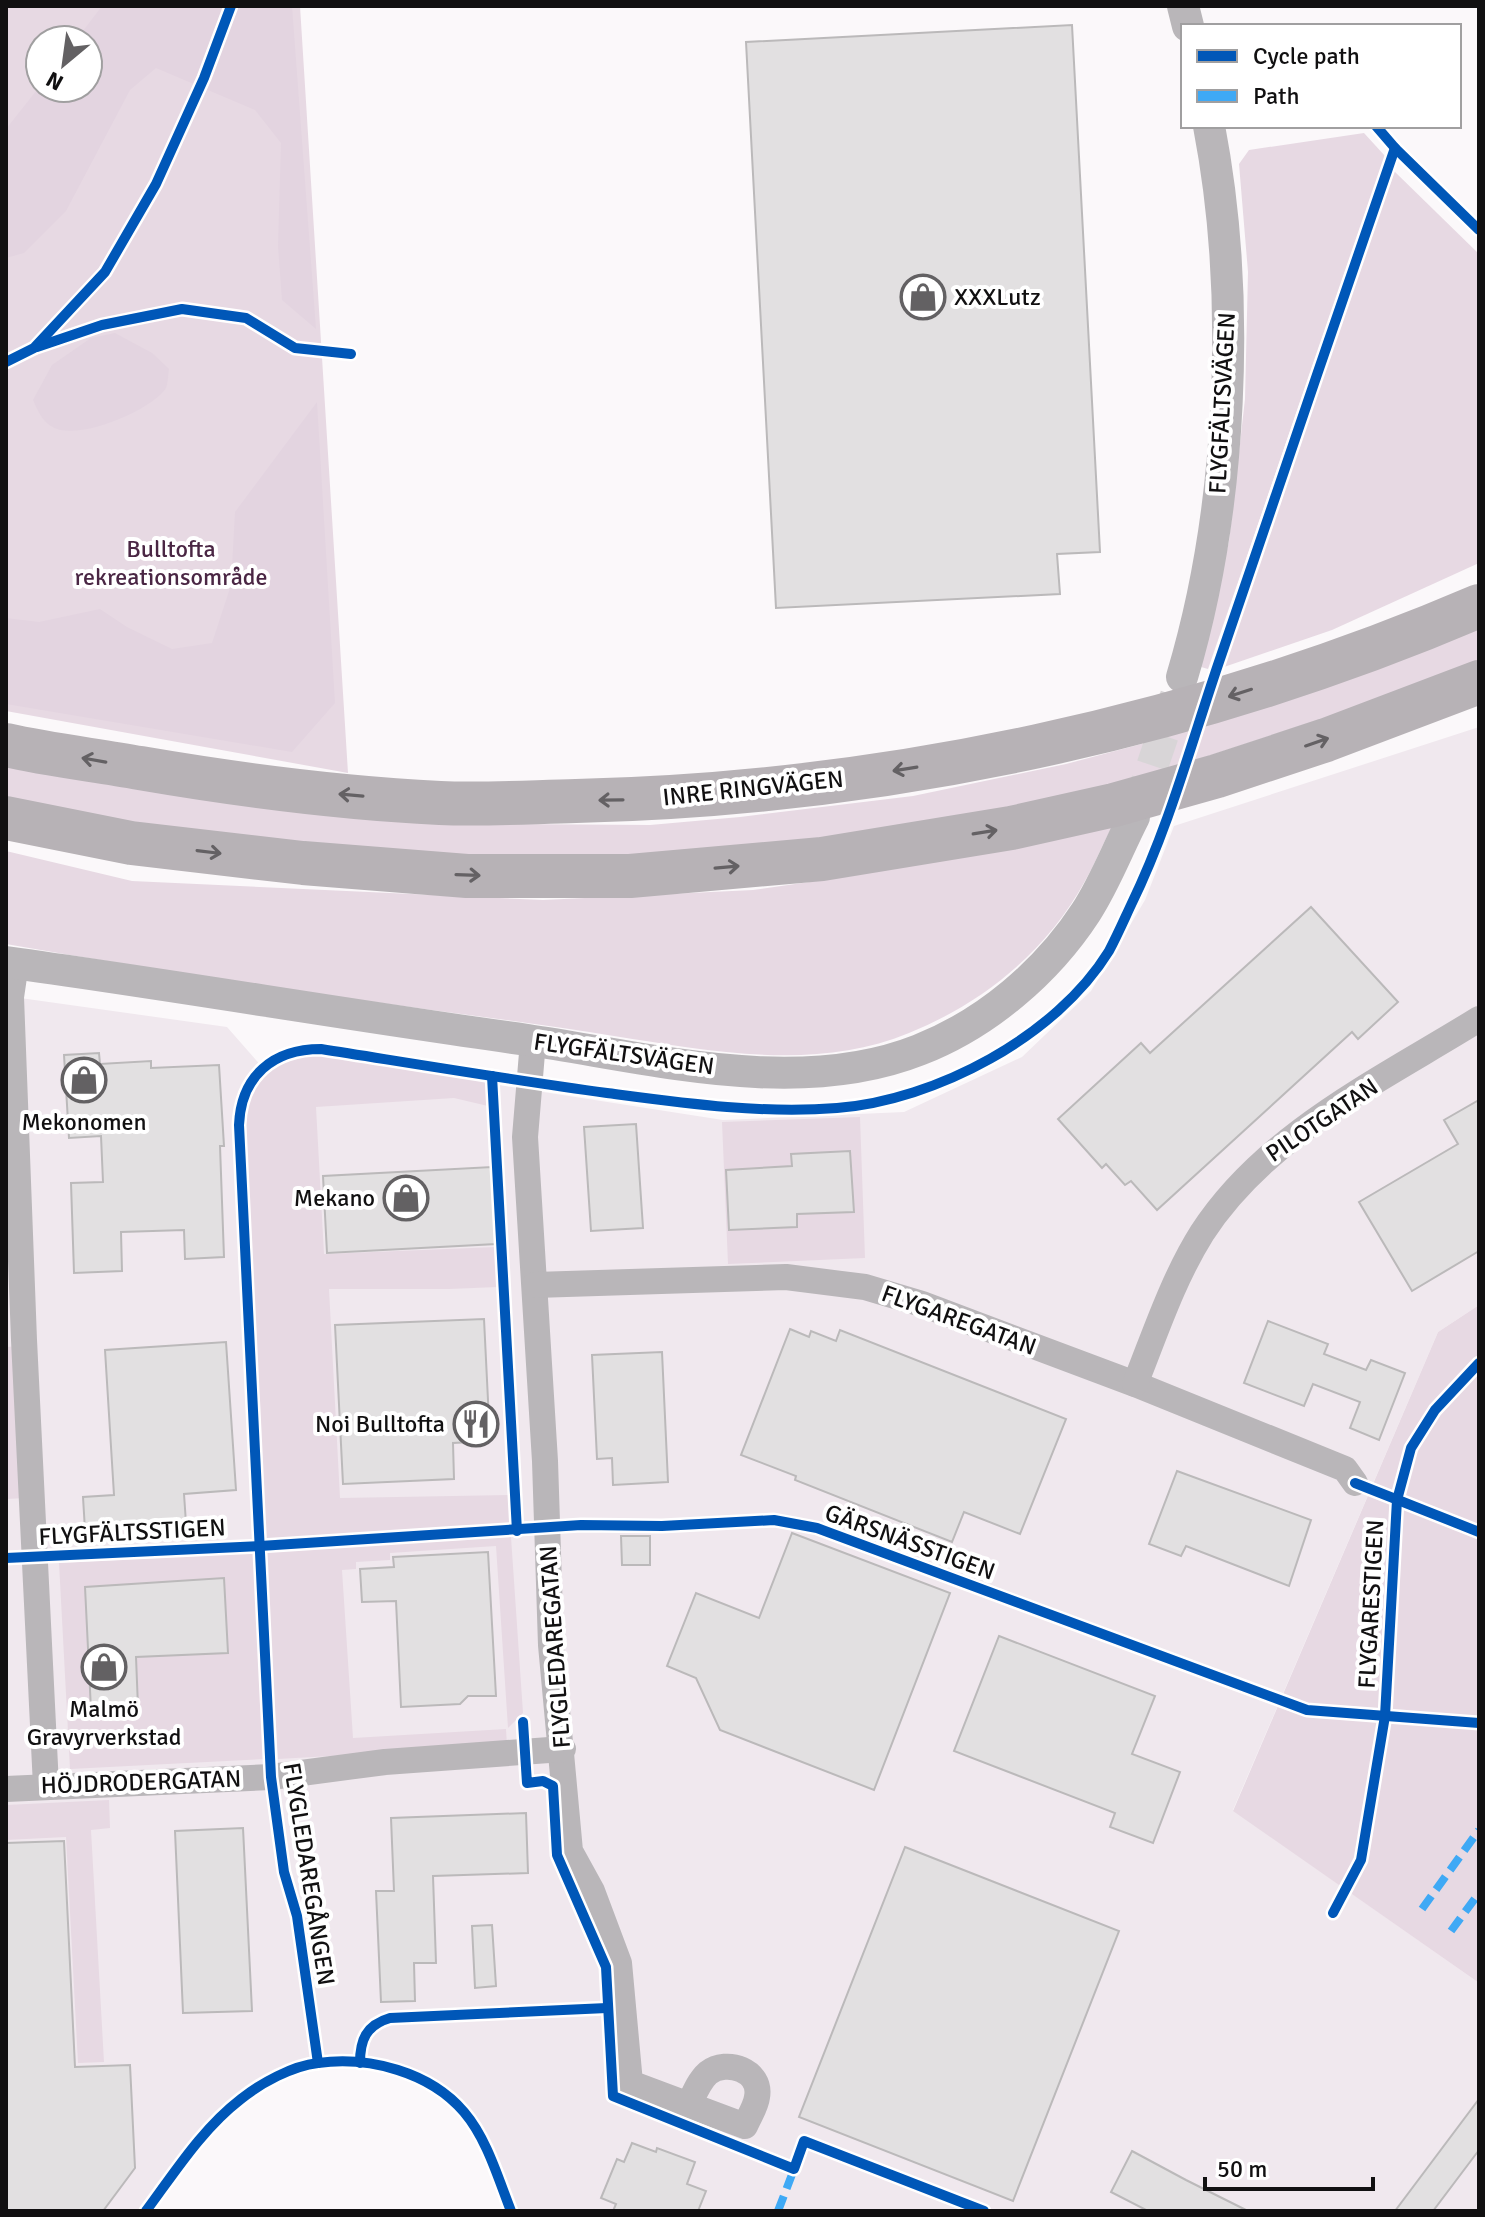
<svg xmlns="http://www.w3.org/2000/svg" width="1485" height="2217" font-family="Signika,sans-serif">
	<rect width="100%" height="100%" fill="#fbf8fa"/>
	<path fill="#f0e8ee" d="M1479,727v578l-41,27 -205,478 246,173v228h-968l-31,-75 -15,-22 -21,-21 -39,-20 -22,-6 -20,-4h-45l-31,10 -47,26 -34,32 -61,80h-139v-1215l221,31 36,41 68,-9 392,61 181,-8 118,-55 69,-66 54,-91 29,-74z"/>
	<g fill="#e7d9e3" fill-rule="evenodd">
		<path d="M6,6h294l48,767 -342,-62zM40,40h48v48h-48z"/>
		<path d="M1364,133l21,23 -177,513 -7,-2 28,-126 16,-142 3,-127 -9,-108 10,-14z"/>
		<path d="M1393,170l86,84v309l-147,67 -108,37z"/>
		<path d="M1479,624v42l-14,6 -379,124 -347,55 -254,9 -282,-25 -197,-36v-38l485,63 159,1 90,-8 173,-21 153,-32 83,-22z"/>
		<path d="M1112,827c-10,18 -17,37 -27,54 -39,71 -102,122 -176,152 -94,39 -198,18 -295,3 -36,-6 -72,-11 -108,-16 -167,-22 -334,-47 -500,-76v-93l126,30 411,19 210,-10 98,-14z"/>
		<path d="M308,1053l177,27 3,26 -34,-8 -138,9 8,147 172,-7 2,40 -49,2h-120l11,209 169,-3 1,31 -245,13 -23,-429c13,-37 29,-49 66,-57z"/>
		<path d="M860,1117l5,141 -137,6 -6,-142z"/>
		<path d="M1479,1305v678l-246,-172 205,-479z"/>
		<path d="M20,1346l7,152 -21,1v-152z"/>
		<path d="M511,1537l12,176 -15,15 -12,-182 -106,7v7l-34,2v7l-14,1 11,168 153,-9 1,17 -229,13 -13,-208z"/>
		<path d="M254,1553l11,206 -195,10 -11,-206z"/>
		<path d="M109,1800l1,28 -19,2 13,232 -26,1 -12,-226 -60,3v-35z"/>
	</g>
	<g fill="#e3d4e0">
		<path d="M102,6h190l24,323 -34,-29 -4,-54 3,-103 -26,-33 -99,-42 -26,22 -64,121 -42,42 -18,5v-129l34,-43v2h48v-48h-12z"/>
		<path d="M115,333l37,20 17,16c-1,6 -1,14 -3,19 -15,23 -91,55 -115,38 -9,-5 -14,-17 -18,-26l19,-35 39,-27z"/>
		<path d="M317,402l18,301 -43,49 -286,-48v-86l33,4 61,-13 27,18 45,22 40,-6 19,-58 4,-73z"/>
	</g>
	<g fill="#e2e0e1" stroke="#bbb9ba" stroke-width="2">
		<path d="M1072,25l28,527 -43,2 3,40 -284,14 -30,-566z"/>
		<path d="M1311,907l87,95 -40,37 -6,-7 -195,178 -26,-29 -6,4 -19,-21 -4,4 -44,-49 83,-76 9,10z"/>
		<path d="M99,1053l1,11 51,-3v7l68,-3 5,81h-4l4,111 -39,2 -1,-29 -63,2 1,39 -48,2 -3,-90 32,-1 -2,-46 -32,2 -5,-83z"/>
		<path d="M1479,1100v151l-67,40 -53,-89 99,-58 -14,-24z"/>
		<path d="M636,1124l7,104 -52,3 -7,-104z"/>
		<path d="M850,1151l4,61 -57,2v13l-68,3 -3,-60 66,-4 -1,-12z"/>
		<path d="M492,1167l4,77 -169,9 -4,-77z"/>
		<path d="M484,1319l6,122 -37,2 1,36 -111,5 -8,-159z"/>
		<path d="M1268,1321l60,23 -4,10 42,16 5,-10 34,13 -26,67 -29,-12 10,-26 -47,-18 -9,22 -60,-23z"/>
		<path d="M790,1329l19,8 2,-6 25,10 4,-11 226,89 -46,115 -56,-22 -12,30 -157,-62 1,-4 -55,-21z"/>
		<path d="M226,1342l10,148 -52,4 2,29 -101,7 -2,-33 31,-2 -9,-145z"/>
		<path d="M662,1352l6,130 -55,3 -1,-27 -15,1 -5,-104z"/>
		<path d="M1177,1471l134,49 -22,66 -103,-40 -5,10 -32,-12z"/>
		<path d="M792,1533l158,60 -76,197 -154,-60 -24,-52 -29,-12 29,-73 63,25z"/>
		<path d="M621,1536h29v29h-28z"/>
		<path d="M488,1552l8,144h-28l-8,8 -59,3 -5,-106 -34,1 -2,-33 34,-2 -1,-10z"/>
		<path d="M224,1578l4,75 -92,4 2,50 -47,3 -6,-123z"/>
		<path d="M999,1636l156,60 -23,58 48,18 -27,71 -43,-16 5,-14 -161,-62z"/>
		<path d="M526,1813l2,60 -95,3 3,87h-22l1,38 -34,1 -5,-111h18l-3,-73z"/>
		<path d="M243,1828l9,183 -69,2 -8,-182z"/>
		<path d="M64,1841l11,226 55,-2 5,103 -32,43h-97v-368z"/>
		<path d="M905,1847l214,84 -106,270 -214,-84z"/>
		<path d="M492,1925l4,61 -21,2 -3,-62z"/>
		<path d="M1479,2099v51l-46,61h-38z"/>
		<path d="M632,2143l24,9 1,-4 38,14 -8,22 19,7 -8,20h-85l3,-7 -15,-6 16,-39 7,3z"/>
		<path d="M1132,2151l54,29 62,31h-100l-37,-19z"/>
	</g>
	<g fill="none" stroke-linecap="round" stroke-linejoin="round">
		<path stroke="#d8d5d7" stroke-width="32" stroke-dasharray="32 16" stroke-linecap="butt" d="M1137,811l39,-115"/>
		<g stroke="#b9b6b9" stroke-width="26">
			<path d="M16,963l-5,34 13,343 22,446"/>
			<path d="M533,1041l-8,96 20,324 6,184 19,206 22,40 27,72 11,120 115,43c4,-9 11,-20 12,-29 5,-26 -30,-39 -49,-24 -9,8 -14,21 -19,32"/>
			<path d="M535,1285l251,-8 79,10 57,17 213,80 210,85 10,14"/>
			<path d="M1135,1384c20,-50 38,-105 67,-151 64,-99 179,-153 277,-214"/>
			<path d="M6,1789l265,-12 114,-15 178,-13"/>
		</g>
		<g stroke="#b9b6b9" stroke-width="32">
			<path d="M1183,6l5,20"/>
			<path d="M1182,677c50,-167 60,-379 27,-551"/>
			<path d="M6,962c174,24 347,54 522,78 123,18 270,58 391,10 67,-26 128,-78 167,-138 19,-29 32,-64 48,-95"/>
		</g>
		<g stroke="#b7b2b6" stroke-width="44">
			<path d="M6,745c44,10 90,15 134,23 99,17 200,30 300,35 45,2 91,-1 136,-2 307,-7 621,-74 903,-195"/>
			<path d="M6,818l125,25 172,20 164,13h163l192,-17 189,-31 103,-23 103,-29 109,-36 153,-58"/>
		</g>
		<g stroke="#3fa9f5" stroke-width="8" stroke-dasharray="16 8" stroke-linecap="butt">
			<path d="M1422,1909l57,-79"/>
			<path d="M1451,1931l28,-38"/>
			<path d="M778,2211l18,-47"/>
		</g>
		<g stroke="#fff" stroke-width="15">
			<g id="cycleway">
				<path d="M1376,126l19,22 84,82"/>
				<path d="M37,347l65,-22 80,-16 64,9 49,30 56,6"/>
				<path d="M6,362l28,-14 71,-76 51,-88 48,-106 27,-72"/>
				<path d="M492,1076l25,455"/>
				<path d="M1355,1483l124,49"/>
				<path d="M6,1558l254,-12 321,-21 81,1 112,-6 43,8 490,182 172,13"/>
				<path d="M523,1722l4,61 16,-2 10,5 4,69 49,112 7,129 181,73 10,-28 180,70"/>
				<path d="M1333,1913l28,-53 24,-144 12,-216 14,-52 24,-38 44,-47"/>
				<path d="M318,2063l-21,-147 -13,-44 -13,-95 -32,-652c2,-49 34,-76 82,-76 95,15 191,31 286,44 76,10 153,21 230,15 99,-8 219,-71 272,-157 8,-15 15,-31 22,-46 39,-80 61,-165 90,-249 57,-169 116,-339 174,-508"/>
				<path d="M360,2063c0,-23 6,-38 30,-45l217,-10"/>
				<path d="M146,2211c29,-39 56,-82 95,-112 20,-16 51,-33 77,-36 51,-7 112,9 146,49 23,27 34,66 47,99"/>
			</g>
		</g>
		<use href="#cycleway" stroke="#0057b8" stroke-width="10"/>
	</g>
	<defs><path id="oneway-shaft" d="M-6 0H5M1.5-3L5.5 0L1.5 3" fill="none" stroke-width="1.6" stroke-linecap="round" stroke-linejoin="round" transform="scale(2)"/></defs>
	<g stroke="#646164">
		<use href="#oneway-shaft" transform="translate(1240 693) rotate(162)"/>
		<use href="#oneway-shaft" transform="translate(1317 742) rotate(-19)"/>
		<use href="#oneway-shaft" transform="translate(94 760) rotate(-170)"/>
		<use href="#oneway-shaft" transform="translate(905 769) rotate(171)"/>
		<use href="#oneway-shaft" transform="translate(351 795) rotate(-175)"/>
		<use href="#oneway-shaft" transform="translate(611 800) rotate(179)"/>
		<use href="#oneway-shaft" transform="translate(985 832) rotate(-9)"/>
		<use href="#oneway-shaft" transform="translate(209 852) rotate(7)"/>
		<use href="#oneway-shaft" transform="translate(727 867) rotate(-5)"/>
		<use href="#oneway-shaft" transform="translate(468 875) rotate(2)"/>
	</g>
	<defs>
		<g id="shop-ring" transform="scale(2.3)"><circle r="9.5" fill="#fff" stroke="#636163" stroke-width="1.5"/><path d="M-5-2.5h2.3a2.7 3.5 0 0 1 5.4 0H5L5.5 6h-11ZM-1.5-2.5h3a1.5 2.3 0 0 0-3 0Z" fill="#636163"/></g>
		<g id="restaurant-ring" transform="scale(2.3)"><circle r="9.5" fill="#fff" stroke="#636163" stroke-width="1.5"/><path d="M-5-6h1v4h1v-4h1v4h1v-4h1v5L-1.5 .5V6h-2V.5L-5-1ZM5-6V6H3V1.5H1.5Q1.5-4 5-6Z" fill="#636163"/></g>
	</defs>
	<g fill-rule="evenodd">
		<use href="#shop-ring" x="923" y="297"/>
		<use href="#shop-ring" x="84" y="1080"/>
		<use href="#shop-ring" x="406" y="1198"/>
		<use href="#restaurant-ring" x="476" y="1424"/>
		<use href="#shop-ring" x="104" y="1667"/>
	</g>
	<g text-anchor="middle" dominant-baseline="central" stroke-width="8" stroke-linejoin="round" paint-order="stroke">
		<g font-size="24" fill="#111011" stroke="#fff">
			<text x="954" y="297" text-anchor="start">XXXLutz</text>
			<text x="84" y="1122">Mekonomen</text>
			<text x="375" y="1198" text-anchor="end">Mekano</text>
			<text x="445" y="1424" text-anchor="end">Noi Bulltofta</text>
			<text x="104" y="1709">Malmö<tspan x="104" dy="28">Gravyrverkstad</tspan></text>
		</g>
		<g font-size="24" fill="#111011" stroke="#fff">
			<text transform="translate(1222 403) rotate(-87)">FLYGFÄLTSVÄGEN</text>
			<text transform="translate(753 788) rotate(-6)">INRE RINGVÄGEN</text>
			<text transform="translate(624 1054) rotate(8)">FLYGFÄLTSVÄGEN</text>
			<text transform="translate(1322 1120) rotate(-34)">PILOTGATAN</text>
			<text transform="translate(959 1320) rotate(20)">FLYGAREGATAN</text>
			<text transform="translate(132 1532) rotate(-3)">FLYGFÄLTSSTIGEN</text>
			<text transform="translate(910 1542) rotate(20)">GÄRSNÄSSTIGEN</text>
			<text transform="translate(1371 1604) rotate(-87)">FLYGARESTIGEN</text>
			<text transform="translate(555 1647) rotate(-94)">FLYGLEDAREGATAN</text>
			<text transform="translate(141 1782) rotate(-2)">HÖJDRODERGATAN</text>
			<text transform="translate(309 1874) rotate(81)">FLYGLEDAREGÅNGEN</text>
		</g>
		<g font-size="24" fill="#4a2644" stroke="#fff">
			<text x="171" y="549">Bulltofta<tspan x="171" dy="28">rekreationsområde</tspan></text>
		</g>
	</g>
	<rect width="1485" height="2217" fill="none" stroke="#111011" stroke-width="16"/>
	<rect x="1181" y="24" width="280" height="104" fill="#ffffff" stroke="#a09fa0" stroke-width="2"/>
	<rect x="1197" y="50" width="40" height="12" fill="#0057b8" stroke="#a09fa0" stroke-width="2"/>
	<text x="1253" y="64" font-size="24" fill="#111011">Cycle path</text>
	<rect x="1197" y="90" width="40" height="12" fill="#3fa9f5" stroke="#a09fa0" stroke-width="2"/>
	<text x="1253" y="104" font-size="24" fill="#111011">Path</text>
	<g transform="translate(64 64) rotate(209)"><circle r="38" fill="#ffffff" stroke="#a09fa0" stroke-width="2"/>
	<path d="M0-6L14 30L0 20L-14 30Z" fill="#636163"/>
	<text y="-12" font-size="22" font-weight="bold" text-anchor="middle" fill="#111011">N</text>
	</g>
	<path d="M1205 2177v12h168v-12" fill="none" stroke="#111011" stroke-width="4"/>
	<text x="1217" y="2177" font-size="24" fill="#111011" stroke="#ffffff" stroke-width="6" paint-order="stroke">50 m</text>
</svg>
